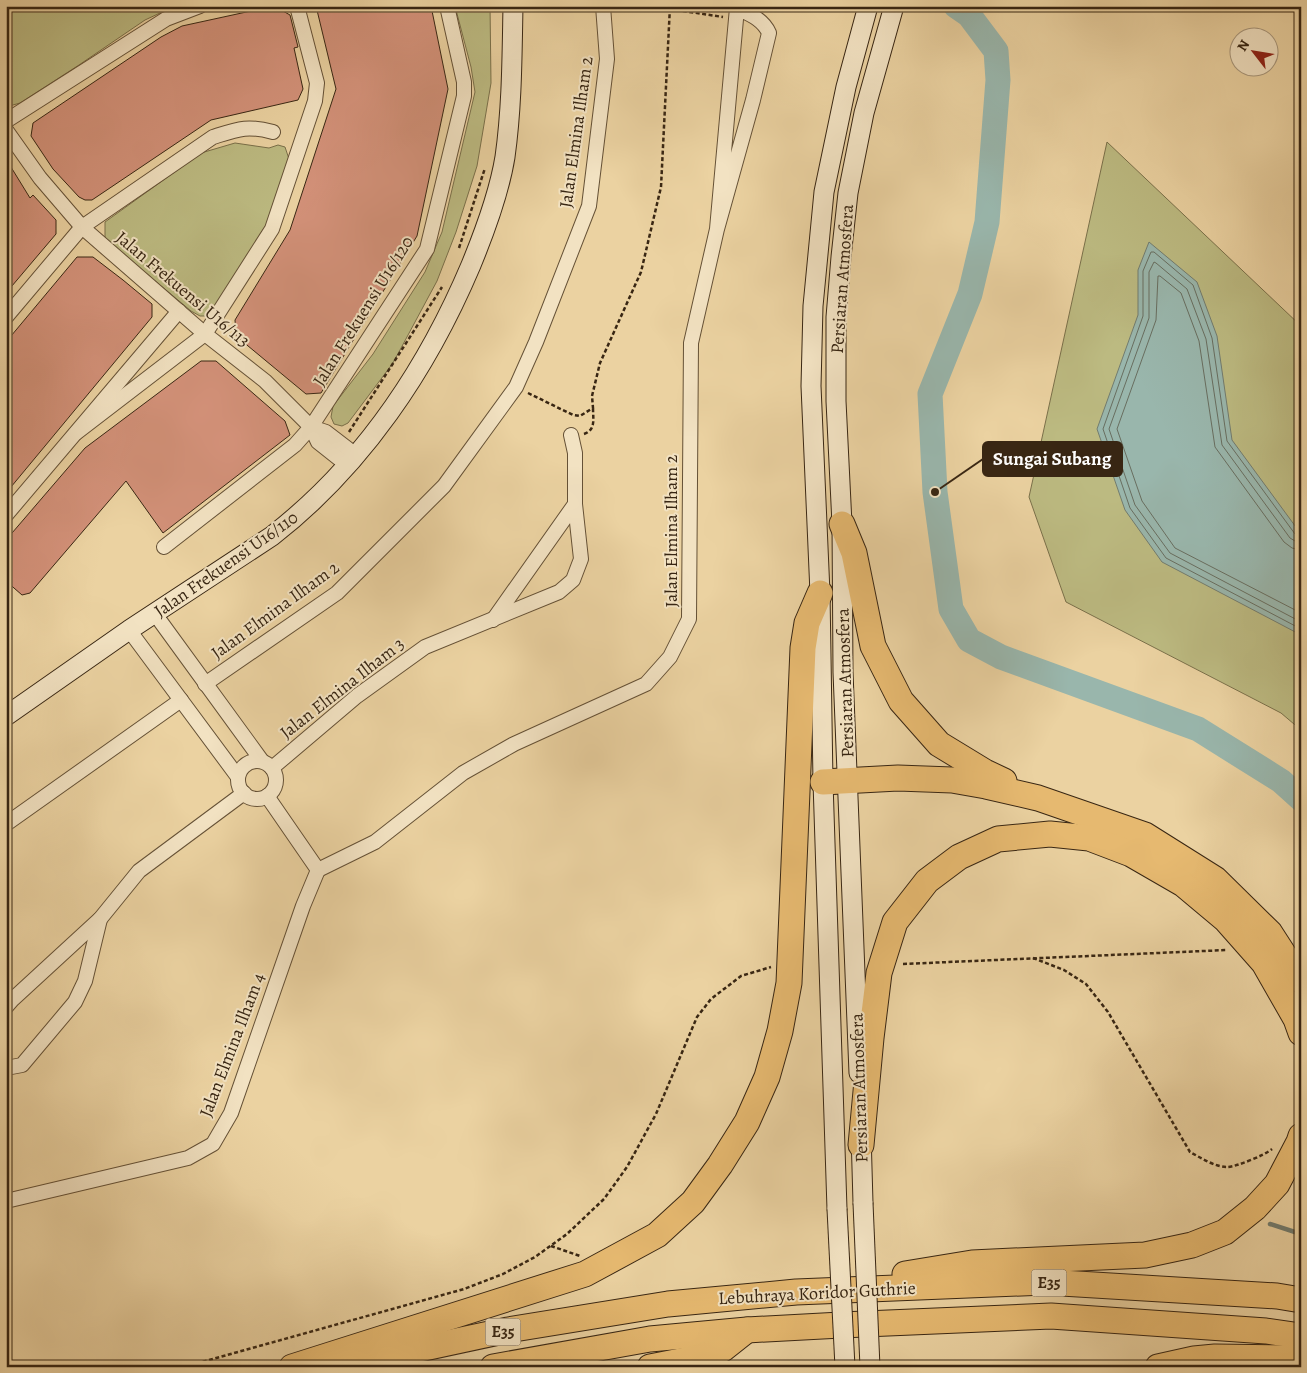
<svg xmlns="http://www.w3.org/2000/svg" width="1307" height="1373" font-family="Alegreya,serif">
	<rect width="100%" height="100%" fill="#ebd2a1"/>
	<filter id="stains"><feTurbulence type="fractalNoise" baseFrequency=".004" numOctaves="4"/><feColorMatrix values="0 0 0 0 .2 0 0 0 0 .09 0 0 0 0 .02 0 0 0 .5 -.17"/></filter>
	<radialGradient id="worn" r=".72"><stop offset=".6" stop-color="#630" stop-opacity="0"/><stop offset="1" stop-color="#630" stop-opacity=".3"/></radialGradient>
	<g fill="#bcba81" stroke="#7a704a">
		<path d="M7,6h168l-30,14 -66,45 -59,38 -14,4z"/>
		<path d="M455,6h35l1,77 -14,83 -21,66 -19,49 -44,82 -45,60 -6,3 -8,-2 -3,-7 2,-11 40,-52 52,-82 17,-40 33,-140 -4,-25z"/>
		<path d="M1107,142l194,184v404l-20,-17 -215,-111 -37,-105z"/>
		<path d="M235,143l34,5 9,-3 7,2 4,12 -20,61 -56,92 -6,4h-7l-9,-5 -86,-72v-17l96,-69z"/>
	</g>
	<path fill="#99b6ac" stroke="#727c6f" d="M1149,242l48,40 20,54 15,104 69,94v101l-139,-73 -37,-52 -28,-81 41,-114v-45z"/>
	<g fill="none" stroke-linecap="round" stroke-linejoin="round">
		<g stroke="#686e60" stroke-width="1">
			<path d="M1301,536l-6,-2 -68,-93 -15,-103 -19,-53 -39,-33h-3l-8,19v45l-40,113 27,79 36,50 135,71"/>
			<path d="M1301,542l-6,-1 -5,-3 -68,-93 -16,-106 -19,-50 -31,-26 -2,-1 -5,10v46l-40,111 26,76 35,48 131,69"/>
			<path d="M1301,550l-9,-2 -8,-6 -69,-95 -16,-106 -18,-48 -21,-17h-2l-2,44 -39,109 25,72 33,47 126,65"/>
		</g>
		<path stroke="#727c6f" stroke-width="4.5" d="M1270,1224l31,10"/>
		<path stroke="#99b6ac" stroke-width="25" d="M956,6l13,9 27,36 2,29 -11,142 -17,72 -40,100 5,98 16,117 18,31 32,17 197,72 83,52 20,18"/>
	</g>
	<g fill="#d39179" stroke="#382613">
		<path d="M274,6l16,9 8,32 -4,1 9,41 -5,11 -87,20 -119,80h-7l-6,-3 -26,-28 -22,-33 2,-13 128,-86 21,-11z"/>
		<path d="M316,6h115l17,83 -31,147 -96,157 -15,1 -70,-58 -1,-16 55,-90 46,-141z"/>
		<path d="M6,159l24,39 3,-3 23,25v14l-50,59z"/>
		<path d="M77,257h16l30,23 29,24v13l-146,176v-151z"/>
		<path d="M201,361h15l69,60 5,14 -127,98 -37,-52 -96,112 -8,2 -16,-14v-41l79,-92z"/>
	</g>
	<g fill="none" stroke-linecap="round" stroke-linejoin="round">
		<g stroke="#655136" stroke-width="16">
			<g id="street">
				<path d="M6,121l160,-102 34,-13"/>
				<path d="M6,130l34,48 42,49 123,107 60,47 46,46 7,15 29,23"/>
				<path d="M6,317l76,-90 131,-90c25,-8 34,-12 60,-5"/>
				<path d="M311,427l15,5 30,23"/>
				<path d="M76,433l129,-99 67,-105 43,-128 2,-18 -20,-77"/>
				<path d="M6,515l173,-204"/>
				<path d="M164,547l131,-102 16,-18 116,-178 37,-153v-14l-17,-76"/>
				<path d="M155,614l107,147"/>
				<path d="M493,620l82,-116"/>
				<path d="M129,630l109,147"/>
				<path d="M205,684l132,-91 107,-107 72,-99 20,-45 53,-136 18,-147 -4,-53"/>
				<circle cx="257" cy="780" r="19"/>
				<path d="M272,768l85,-72 68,-49 134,-55 14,-12 8,-21 -6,-55v-51l-4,-18"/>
				<path d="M267,796l51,74"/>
				<path d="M6,824l175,-124"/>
				<path d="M318,870l57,-28 88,-69 51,-29 132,-60 24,-27 19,-38 2,-276 26,-114 36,-129 16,-67c-6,-14 -20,-19 -32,-25l-20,221"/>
				<path d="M6,1007l7,-8 87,-80 39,-48 105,-78"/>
				<path d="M6,1068l16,-3 53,-63 10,-21 15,-62"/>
				<path d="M6,1201l182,-43 25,-14 18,-31 72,-207 15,-36"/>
			</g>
		</g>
		<g stroke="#382613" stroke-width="21">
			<g id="secondary">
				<path d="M6,716l123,-86 143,-94c90,-70 155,-167 199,-271 14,-34 28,-71 34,-108 7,-50 7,-100 8,-151"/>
				<path d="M859,1073l-16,-401 -1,-148 -6,-123v-84l5,-60 7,-64 16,-80 30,-107"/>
				<path d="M861,1133l2,70"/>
				<path d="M837,1209l-14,-427 -3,-189 -9,-207 2,-80 11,-114 22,-105 22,-81"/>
			</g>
		</g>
		<g stroke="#382613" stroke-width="27">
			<g id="highway">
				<path d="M842,524l12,29 19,93 28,55 38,43 46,28 19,9"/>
				<path d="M823,782l75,-4 54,2 34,6 52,12 107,37 70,44 55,54 31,48"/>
				<path d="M861,1145l10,-107 8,-65 16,-51 32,-41 32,-24 39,-18 52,-5 39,4 42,16 52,30 43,36 38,43 32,56 5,14"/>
				<path d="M905,1274l67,-11 173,-8 47,-10 33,-13 30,-24 22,-24 22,-42 2,-6"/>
				<path d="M350,1364l158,-34 160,-26 128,-12 249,-10 232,14 24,4"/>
				<path d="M292,1367l293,-93 72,-39 36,-33 27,-37 27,-43 20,-45 13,-46 9,-48 14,-335 4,-25 13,-30"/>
				<path d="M493,1367l157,-28 97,-9 94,-5 210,-9 215,15 35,5"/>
				<path d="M650,1367l51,-10 22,-8 24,-19"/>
				<path d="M1158,1367l36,-8 21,-2 86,1"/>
			</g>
		</g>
		<g stroke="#382613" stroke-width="2.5" stroke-dasharray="4 2.5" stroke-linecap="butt">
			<path d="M670,9l53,8"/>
			<path d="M459,248l26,-80"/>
			<path d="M528,393l45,22 7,1 13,-8 -1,-12 8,-33 41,-91 20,-85 9,-181"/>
			<path d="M349,432l93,-145"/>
			<path d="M584,434c12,-4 9,-15 9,-26"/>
			<path d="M1033,958l31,12 22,14 22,28 82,140c11,6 25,15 37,15 9,0 38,-12 45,-18"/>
			<path d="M903,964l324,-14"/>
			<path d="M551,1246l29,10"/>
			<path d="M184,1367l280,-78 39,-15 32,-17 32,-23 37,-35 23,-32 29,-53 41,-97 14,-18 30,-23 30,-9"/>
		</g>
		<use href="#street" stroke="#f2e2c2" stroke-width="14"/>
		<use href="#secondary" stroke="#f2e2c2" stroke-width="19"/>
		<use href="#highway" stroke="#e6b970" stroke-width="25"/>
		<g stroke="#382613" stroke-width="21" stroke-linecap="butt">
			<g id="secondary-bridge">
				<path d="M863,1203l7,164"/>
				<path d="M837,1209l8,158"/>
			</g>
		</g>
		<use href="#secondary-bridge" stroke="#f2e2c2" stroke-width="19"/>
	</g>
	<g text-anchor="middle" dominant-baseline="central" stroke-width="4" stroke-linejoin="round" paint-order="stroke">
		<g fill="#f2e2c2" stroke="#705e48" stroke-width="1">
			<rect x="1031.5" y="1269.5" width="35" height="27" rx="4"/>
			<rect x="485.5" y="1318.5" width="35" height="27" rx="4"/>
		</g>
		<g font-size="16" font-weight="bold" fill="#382613">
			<text x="1049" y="1283">E35</text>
			<text x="503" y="1332">E35</text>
		</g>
		<g font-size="18" fill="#382613" stroke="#f2e2c2">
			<text transform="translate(576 132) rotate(-82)">Jalan Elmina Ilham 2</text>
			<text transform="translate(842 279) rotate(-86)">Persiaran Atmosfera</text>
			<text transform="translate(183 289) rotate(40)">Jalan Frekuensi U16/113</text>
			<text transform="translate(363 311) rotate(-58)">Jalan Frekuensi U16/120</text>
			<text transform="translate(671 531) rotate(-90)">Jalan Elmina Ilham 2</text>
			<text transform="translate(226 564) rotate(-35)">Jalan Frekuensi U16/110</text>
			<text transform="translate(275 610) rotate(-36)">Jalan Elmina Ilham 2</text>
			<text transform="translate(845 683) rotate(-92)">Persiaran Atmosfera</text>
			<text transform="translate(342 688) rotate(-38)">Jalan Elmina Ilham 3</text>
			<text transform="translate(232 1045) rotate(-69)">Jalan Elmina Ilham 4</text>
			<text transform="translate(859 1088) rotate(-92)">Persiaran Atmosfera</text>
			<text transform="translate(817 1293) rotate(-3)">Lebuhraya Koridor Guthrie</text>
		</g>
	</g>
	<path fill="none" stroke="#382613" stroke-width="2" d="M935 492L983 459"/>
	<circle fill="#382613" stroke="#f2e2c2" stroke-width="2" cx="935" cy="492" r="5"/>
	<rect fill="#382613" stroke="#382613" stroke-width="2" x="983" y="442" width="139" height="34" rx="5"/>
	<g font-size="19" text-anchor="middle" font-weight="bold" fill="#fff">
		<text x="1052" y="465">Sungai Subang</text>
	</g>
	<rect width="1307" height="1373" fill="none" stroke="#ebd2a1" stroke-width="25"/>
	<rect x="8" y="8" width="1292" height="1358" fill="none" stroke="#382613" stroke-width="2.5"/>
	<rect x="12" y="12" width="1282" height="1348" fill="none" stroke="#382613"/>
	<g transform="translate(1254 52) rotate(301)"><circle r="24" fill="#f2e2c2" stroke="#a8977c"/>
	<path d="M0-4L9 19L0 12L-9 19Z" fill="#8f2418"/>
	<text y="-8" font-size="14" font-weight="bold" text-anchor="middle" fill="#382613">N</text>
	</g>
	<rect width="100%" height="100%" filter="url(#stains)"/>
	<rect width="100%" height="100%" fill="url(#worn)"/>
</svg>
